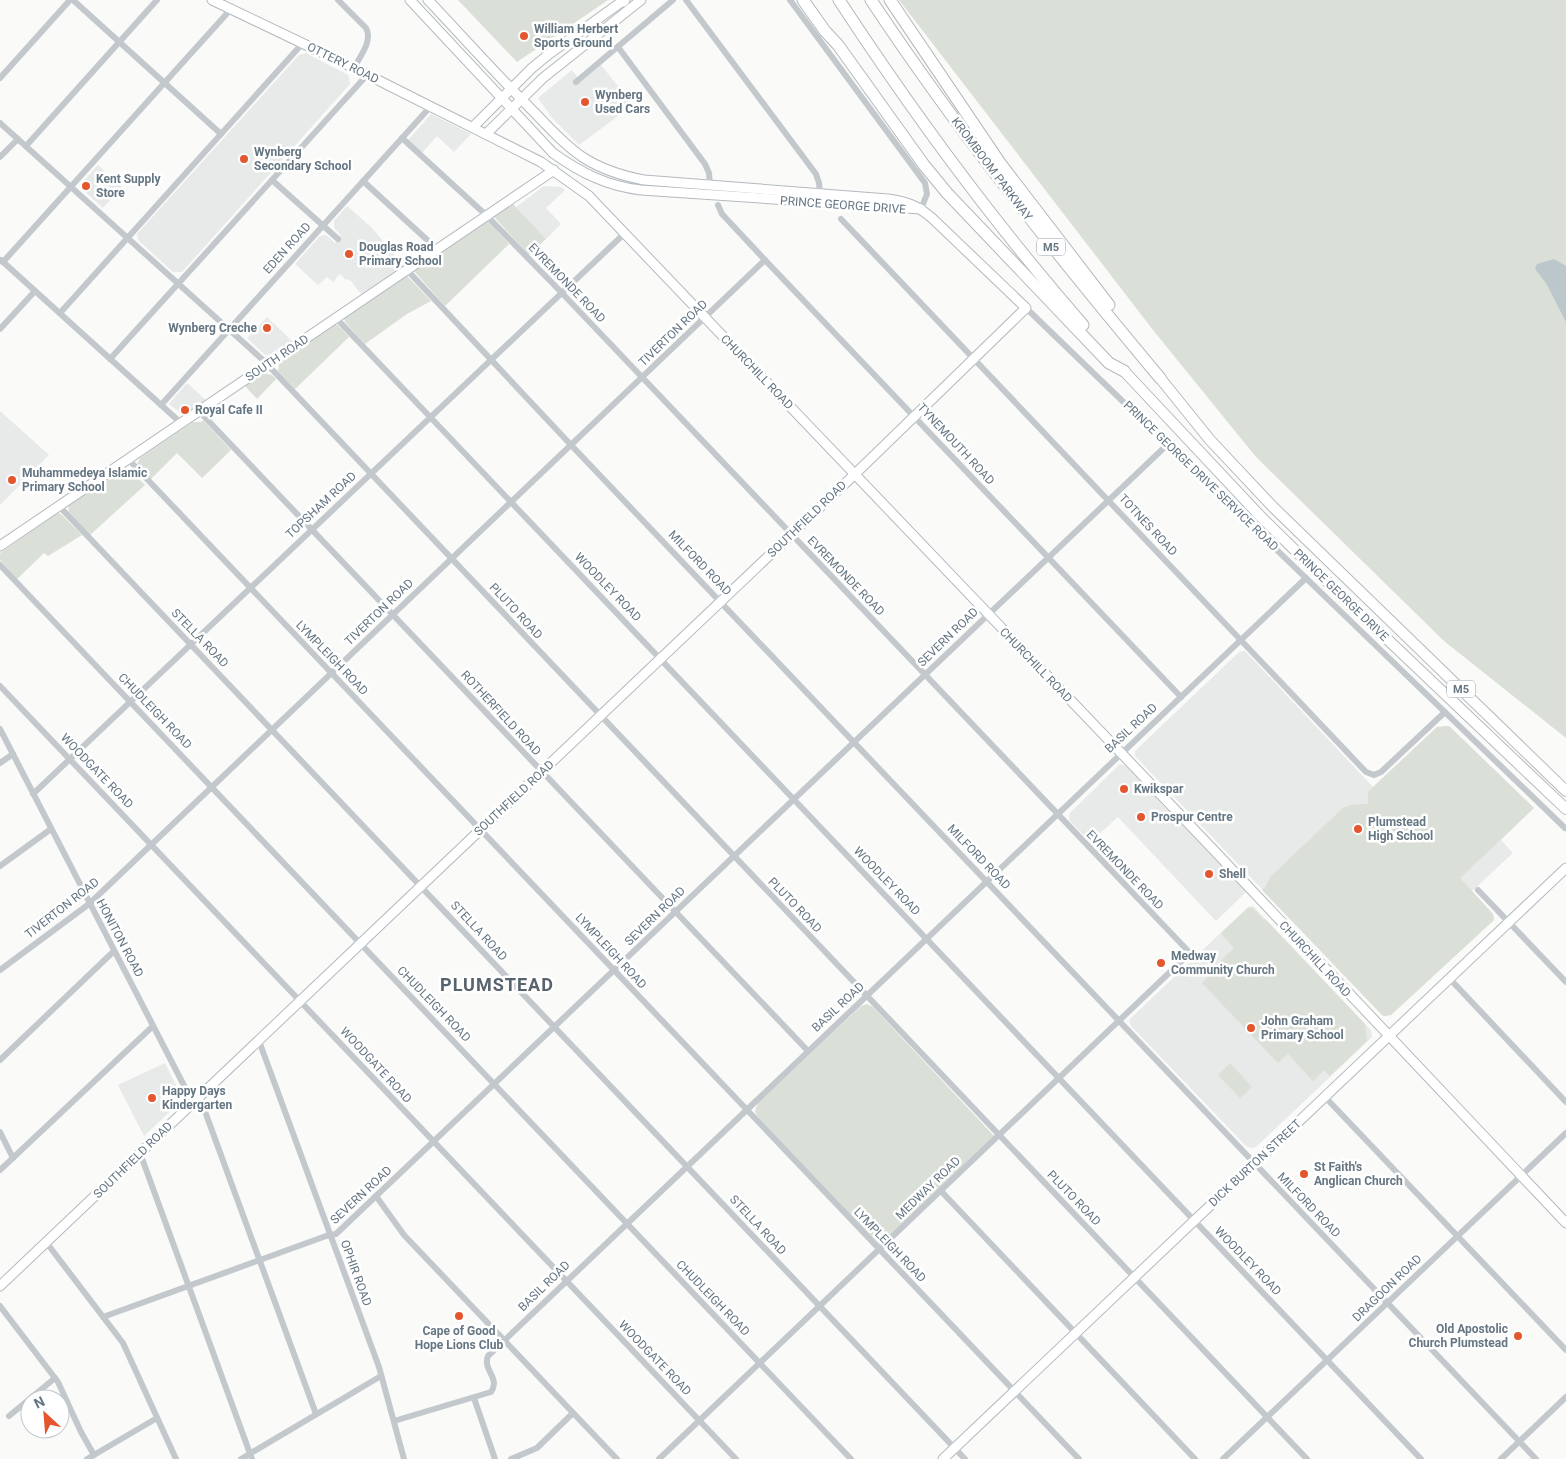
<svg xmlns="http://www.w3.org/2000/svg" width="1566" height="1459" font-family="Roboto,sans-serif">
	<rect width="100%" height="100%" fill="#fafaf8"/>
	<g fill="#e8e9e9">
		<path d="M306,53l42,22 2,9 -168,188h-9l-35,-32 -1,-6 162,-179z"/>
		<path d="M601,65l32,40 -54,40 -27,-27 -14,-20 34,-28 9,12z"/>
		<path d="M431,114l40,20 -17,18 -17,-16 -15,17 -14,-13z"/>
		<path d="M98,165l24,22 -19,21 -22,-20v-4z"/>
		<path d="M544,186l17,1 4,3 -19,18 15,16 -15,15 -30,-32z"/>
		<path d="M347,206l25,22 32,38 -43,28 -10,-13 -3,-2 -2,1 -6,-6 -7,8 -6,-5 -9,8 -23,-21 25,-28 6,-1 9,8 6,-8 -7,-7v-7z"/>
		<path d="M267,317l25,24 -20,14h-7l-18,-17z"/>
		<path d="M187,383l20,18 -13,9 -12,4 -13,-10z"/>
		<path d="M0,411l49,44 -49,50z"/>
		<path d="M1245,651l128,136 64,-60 12,-1 85,82 -33,32 12,13 -41,38 21,23 1,6 -103,95 -8,1 -248,-260v-5l104,-99z"/>
		<path d="M1120,764l6,2 120,126 -30,29 -98,-104 -28,25 -20,-21 -1,-3 1,-5z"/>
		<path d="M1253,906l118,124 1,7 -116,110 -5,1 -5,-2 -115,-120 -2,-5 2,-3 117,-111z"/>
		<path d="M165,1063l15,30 -1,10 -35,33 -26,-51z"/>
	</g>
	<g fill="#dadfd7">
		<path d="M458,0h150l-91,62z"/>
		<path d="M899,0h667v738l-122,-97 -188,-184 -103,-127z"/>
		<path d="M513,204l33,35 -17,16 -35,-38z"/>
		<path d="M488,221l21,23 -64,62 -31,-35z"/>
		<path d="M405,276h2l24,25 -24,13 -42,30 -20,-22 -1,-4z"/>
		<path d="M334,325h4l11,12 -54,52 -17,-18 1,-7z"/>
		<path d="M263,373l9,2 4,4 -19,20 -12,-13z"/>
		<path d="M203,420l28,30 -29,28 -25,-25 -26,26 -14,-15 3,-6 53,-36h8z"/>
		<path d="M124,468h4l17,17 -55,50 -21,-23 -1,-6z"/>
		<path d="M58,513l3,1 21,21 -34,21 -4,-3 -27,26 -17,-19v-7z"/>
		<path d="M1449,726l85,82 -74,70 33,36 1,6 -103,95 -8,1 -121,-126 4,-4 4,-9 73,-69 7,-3 18,-1v-12l5,-5 64,-60z"/>
		<path d="M1248,908h5l11,12 1,-1 100,105 2,17 -37,35 -6,-6 -11,11 -25,-27 -10,9 -76,-80 6,-6 -2,-2 28,-27 -13,-15z"/>
		<path d="M867,1004l6,3 122,130 -115,109 -123,-130 -2,-5 3,-8 103,-97z"/>
		<path d="M1230,1063l22,24 -12,11 -22,-23z"/>
	</g>
	<path fill="#bbc7cb" d="M1554,259l12,7v56l-20,-39 -11,-14 2,-5z"/>
	<g fill="none" stroke-linecap="round" stroke-linejoin="round">
		<g stroke="#b3babf" stroke-width="11">
			<g id="secondary">
				<path d="M212,0l142,68 187,94 48,34 619,648 358,379"/>
				<path d="M410,0l143,153c28,20 54,33 88,37l280,19"/>
				<path d="M473,127l59,-59 17,-14 75,-54"/>
				<path d="M486,134l57,-56 98,-78"/>
				<path d="M0,546l554,-376"/>
				<path d="M0,1286l855,-812 171,-166 -93,-89c-16,-14 -25,-17 -45,-20l-244,-19c-21,-4 -41,-10 -60,-22 -19,-12 -35,-31 -51,-47 -36,-36 -70,-74 -105,-111"/>
				<path d="M943,1459l623,-591"/>
			</g>
		</g>
		<g stroke="#b5babe" stroke-width="12">
			<g id="primary">
				<path d="M1124,371l138,147 84,82 220,209"/>
				<path d="M1160,378l50,62 63,67 293,284"/>
			</g>
		</g>
		<g stroke="#b4b9bd" stroke-width="13">
			<g id="highway">
				<path d="M803,0l22,31 13,14 86,120 23,28 162,170 15,8"/>
				<path d="M839,0c74,113 155,223 244,325"/>
				<path d="M871,0c88,133 187,256 289,378"/>
				<path d="M890,0l110,163 109,142"/>
				<path d="M623,1l1,-1"/>
			</g>
		</g>
		<g stroke="#c3c8cc" stroke-width="6">
			<path d="M73,0l148,134"/>
			<path d="M338,0l28,28c7,13 -6,28 -12,40"/>
			<path d="M686,0l130,174 3,9 1,10"/>
			<path d="M790,0l135,183 2,11 -6,15"/>
			<path d="M618,47l87,117 4,9 1,12"/>
			<path d="M0,78l70,-78"/>
			<path d="M576,82l97,-82"/>
			<path d="M0,123l264,238 1043,1098"/>
			<path d="M402,138l84,77 75,77 629,661 -531,506"/>
			<path d="M26,146l131,-146"/>
			<path d="M0,157l18,-18"/>
			<path d="M272,180l66,59"/>
			<path d="M363,181l74,68"/>
			<path d="M718,205l4,9 43,46 416,437"/>
			<path d="M841,219l525,553 8,3 7,-3 64,-60"/>
			<path d="M1,260l180,163"/>
			<path d="M3,262l228,-253"/>
			<path d="M407,270l164,175 965,1014"/>
			<path d="M1026,308l539,520"/>
			<path d="M60,313l242,-269"/>
			<path d="M336,318l1085,1141"/>
			<path d="M0,329l35,-38"/>
			<path d="M110,359l257,-284"/>
			<path d="M161,405l270,-299"/>
			<path d="M199,411l609,640"/>
			<path d="M128,459l951,1000"/>
			<path d="M59,506l906,953"/>
			<path d="M0,565l851,894"/>
			<path d="M0,686l736,773"/>
			<path d="M0,729l193,374"/>
			<path d="M0,763l13,-9"/>
			<path d="M33,794l592,-561"/>
			<path d="M0,866l51,-37"/>
			<path d="M1478,890l88,92"/>
			<path d="M0,970l89,-66 676,-644"/>
			<path d="M1450,979l116,123"/>
			<path d="M259,1041l120,326 25,92"/>
			<path d="M0,1060l114,-109"/>
			<path d="M1325,1097l241,253"/>
			<path d="M198,1098l5,8 113,308"/>
			<path d="M0,1132l13,26"/>
			<path d="M140,1153l112,306"/>
			<path d="M0,1170l153,-144"/>
			<path d="M941,1191l254,268"/>
			<path d="M376,1196l28,39 213,224"/>
			<path d="M46,1242l77,101 53,116"/>
			<path d="M0,1306l58,76 23,50 13,23"/>
			<path d="M103,1317l223,-81 10,-2 832,-790"/>
			<path d="M474,1398l21,61"/>
			<path d="M9,1416l46,-38"/>
			<path d="M394,1421l97,-29c10,-14 -9,-22 -3,-36l818,-778"/>
			<path d="M87,1459l70,-41"/>
			<path d="M241,1459l140,-83"/>
			<path d="M511,1459l26,-11 36,-35"/>
			<path d="M1223,1459l343,-326"/>
			<path d="M1501,1459l65,-62"/>
		</g>
		<use href="#secondary" stroke="#fff" stroke-width="9"/>
		<use href="#primary" stroke="#fff" stroke-width="10"/>
		<use href="#highway" stroke="#fff" stroke-width="11"/>
	</g>
	<g fill="#e4572e" stroke="#fff" stroke-width="2">
		<circle cx="524" cy="36" r="5"/>
		<circle cx="585" cy="102" r="5"/>
		<circle cx="244" cy="159" r="5"/>
		<circle cx="86" cy="186" r="5"/>
		<circle cx="349" cy="254" r="5"/>
		<circle cx="267" cy="328" r="5"/>
		<circle cx="185" cy="410" r="5"/>
		<circle cx="12" cy="480" r="5"/>
		<circle cx="1124" cy="789" r="5"/>
		<circle cx="1141" cy="817" r="5"/>
		<circle cx="1358" cy="829" r="5"/>
		<circle cx="1209" cy="874" r="5"/>
		<circle cx="1161" cy="963" r="5"/>
		<circle cx="1251" cy="1028" r="5"/>
		<circle cx="152" cy="1098" r="5"/>
		<circle cx="1304" cy="1174" r="5"/>
		<circle cx="459" cy="1316" r="5"/>
		<circle cx="1518" cy="1336" r="5"/>
	</g>
	<g text-anchor="middle" dominant-baseline="central" stroke-width="5" stroke-linejoin="round" paint-order="stroke">
		<g fill="#fff" stroke="#939fa8" stroke-width="1">
			<rect x="1037" y="238.5" width="28" height="17" rx="4"/>
			<rect x="1447" y="680.5" width="28" height="17" rx="4"/>
		</g>
		<g font-size="11" font-weight="bold" fill="#657683">
			<text x="1051" y="247">M5</text>
			<text x="1461" y="689">M5</text>
		</g>
		<g font-size="12" font-weight="bold" fill="#657683" stroke="#fff" text-anchor="start">
			<text x="534" y="29">William Herbert<tspan x="534" dy="14">Sports Ground</tspan></text>
			<text x="595" y="95">Wynberg<tspan x="595" dy="14">Used Cars</tspan></text>
			<text x="254" y="152">Wynberg<tspan x="254" dy="14">Secondary School</tspan></text>
			<text x="96" y="179">Kent Supply<tspan x="96" dy="14">Store</tspan></text>
			<text x="359" y="247">Douglas Road<tspan x="359" dy="14">Primary School</tspan></text>
			<text x="257" y="328" text-anchor="end">Wynberg Creche</text>
			<text x="195" y="410">Royal Cafe II</text>
			<text x="22" y="473">Muhammedeya Islamic<tspan x="22" dy="14">Primary School</tspan></text>
			<text x="1134" y="789">Kwikspar</text>
			<text x="1151" y="817">Prospur Centre</text>
			<text x="1368" y="822">Plumstead<tspan x="1368" dy="14">High School</tspan></text>
			<text x="1219" y="874">Shell</text>
			<text x="1171" y="956">Medway<tspan x="1171" dy="14">Community Church</tspan></text>
			<text x="1261" y="1021">John Graham<tspan x="1261" dy="14">Primary School</tspan></text>
			<text x="162" y="1091">Happy Days<tspan x="162" dy="14">Kindergarten</tspan></text>
			<text x="1314" y="1167">St Faith's<tspan x="1314" dy="14">Anglican Church</tspan></text>
			<text x="1508" y="1329" text-anchor="end">Old Apostolic<tspan x="1508" dy="14">Church Plumstead</tspan></text>
			<text x="459" y="1331" text-anchor="middle">Cape of Good<tspan x="459" dy="14">Hope Lions Club</tspan></text>
		</g>
		<g font-size="12" fill="#657683" stroke="#fff">
			<text transform="translate(343 63) rotate(26)">OTTERY ROAD</text>
			<text transform="translate(992 169) rotate(53)">KROMBOOM PARKWAY</text>
			<text transform="translate(843 205) rotate(4)">PRINCE GEORGE DRIVE</text>
			<text transform="translate(287 248) rotate(-48)">EDEN ROAD</text>
			<text transform="translate(567 283) rotate(46)">EVREMONDE ROAD</text>
			<text transform="translate(673 333) rotate(-44)">TIVERTON ROAD</text>
			<text transform="translate(277 358) rotate(-34)">SOUTH ROAD</text>
			<text transform="translate(757 372) rotate(46)">CHURCHILL ROAD</text>
			<text transform="translate(956 444) rotate(47)">TYNEMOUTH ROAD</text>
			<text transform="translate(1201 476) rotate(44)">PRINCE GEORGE DRIVE SERVICE ROAD</text>
			<text transform="translate(321 505) rotate(-43)">TOPSHAM ROAD</text>
			<text transform="translate(807 519) rotate(-44)">SOUTHFIELD ROAD</text>
			<text transform="translate(1148 525) rotate(47)">TOTNES ROAD</text>
			<text transform="translate(700 563) rotate(46)">MILFORD ROAD</text>
			<text transform="translate(846 576) rotate(46)">EVREMONDE ROAD</text>
			<text transform="translate(608 587) rotate(46)">WOODLEY ROAD</text>
			<text transform="translate(1341 595) rotate(44)">PRINCE GEORGE DRIVE</text>
			<text transform="translate(516 611) rotate(47)">PLUTO ROAD</text>
			<text transform="translate(379 612) rotate(-44)">TIVERTON ROAD</text>
			<text transform="translate(948 637) rotate(-44)">SEVERN ROAD</text>
			<text transform="translate(200 638) rotate(46)">STELLA ROAD</text>
			<text transform="translate(332 658) rotate(46)">LYMPLEIGH ROAD</text>
			<text transform="translate(1036 665) rotate(46)">CHURCHILL ROAD</text>
			<text transform="translate(155 711) rotate(46)">CHUDLEIGH ROAD</text>
			<text transform="translate(501 713) rotate(47)">ROTHERFIELD ROAD</text>
			<text transform="translate(1131 728) rotate(-43)">BASIL ROAD</text>
			<text transform="translate(97 771) rotate(46)">WOODGATE ROAD</text>
			<text transform="translate(514 798) rotate(-43)">SOUTHFIELD ROAD</text>
			<text transform="translate(979 857) rotate(46)">MILFORD ROAD</text>
			<text transform="translate(1125 870) rotate(46)">EVREMONDE ROAD</text>
			<text transform="translate(887 881) rotate(46)">WOODLEY ROAD</text>
			<text transform="translate(795 905) rotate(46)">PLUTO ROAD</text>
			<text transform="translate(62 908) rotate(-38)">TIVERTON ROAD</text>
			<text transform="translate(655 916) rotate(-44)">SEVERN ROAD</text>
			<text transform="translate(479 931) rotate(47)">STELLA ROAD</text>
			<text transform="translate(120 938) rotate(62)">HONITON ROAD</text>
			<text transform="translate(611 951) rotate(47)">LYMPLEIGH ROAD</text>
			<text transform="translate(1315 959) rotate(47)">CHURCHILL ROAD</text>
			<text transform="translate(434 1004) rotate(46)">CHUDLEIGH ROAD</text>
			<text transform="translate(838 1007) rotate(-43)">BASIL ROAD</text>
			<text transform="translate(376 1065) rotate(47)">WOODGATE ROAD</text>
			<text transform="translate(133 1160) rotate(-44)">SOUTHFIELD ROAD</text>
			<text transform="translate(1255 1163) rotate(-43)">DICK BURTON STREET</text>
			<text transform="translate(928 1188) rotate(-44)">MEDWAY ROAD</text>
			<text transform="translate(361 1195) rotate(-43)">SEVERN ROAD</text>
			<text transform="translate(1074 1198) rotate(46)">PLUTO ROAD</text>
			<text transform="translate(1309 1205) rotate(46)">MILFORD ROAD</text>
			<text transform="translate(758 1225) rotate(47)">STELLA ROAD</text>
			<text transform="translate(890 1245) rotate(46)">LYMPLEIGH ROAD</text>
			<text transform="translate(1248 1261) rotate(46)">WOODLEY ROAD</text>
			<text transform="translate(356 1273) rotate(70)">OPHIR ROAD</text>
			<text transform="translate(544 1286) rotate(-44)">BASIL ROAD</text>
			<text transform="translate(1387 1288) rotate(-44)">DRAGOON ROAD</text>
			<text transform="translate(713 1298) rotate(46)">CHUDLEIGH ROAD</text>
			<text transform="translate(655 1358) rotate(46)">WOODGATE ROAD</text>
		</g>
		<g font-size="18" font-weight="bold" letter-spacing="1" fill="#57646e" stroke="#fff">
			<text x="497" y="984">PLUMSTEAD</text>
		</g>
	</g>
	<g transform="translate(45 1414) rotate(334)"><circle r="24" fill="#ffffff" stroke="#c1c8cd"/>
	<path d="M0-4L9 19L0 12L-9 19Z" fill="#e4572e"/>
	<text y="-8" font-size="14" font-weight="bold" text-anchor="middle" fill="#657683">N</text>
	</g>
</svg>
